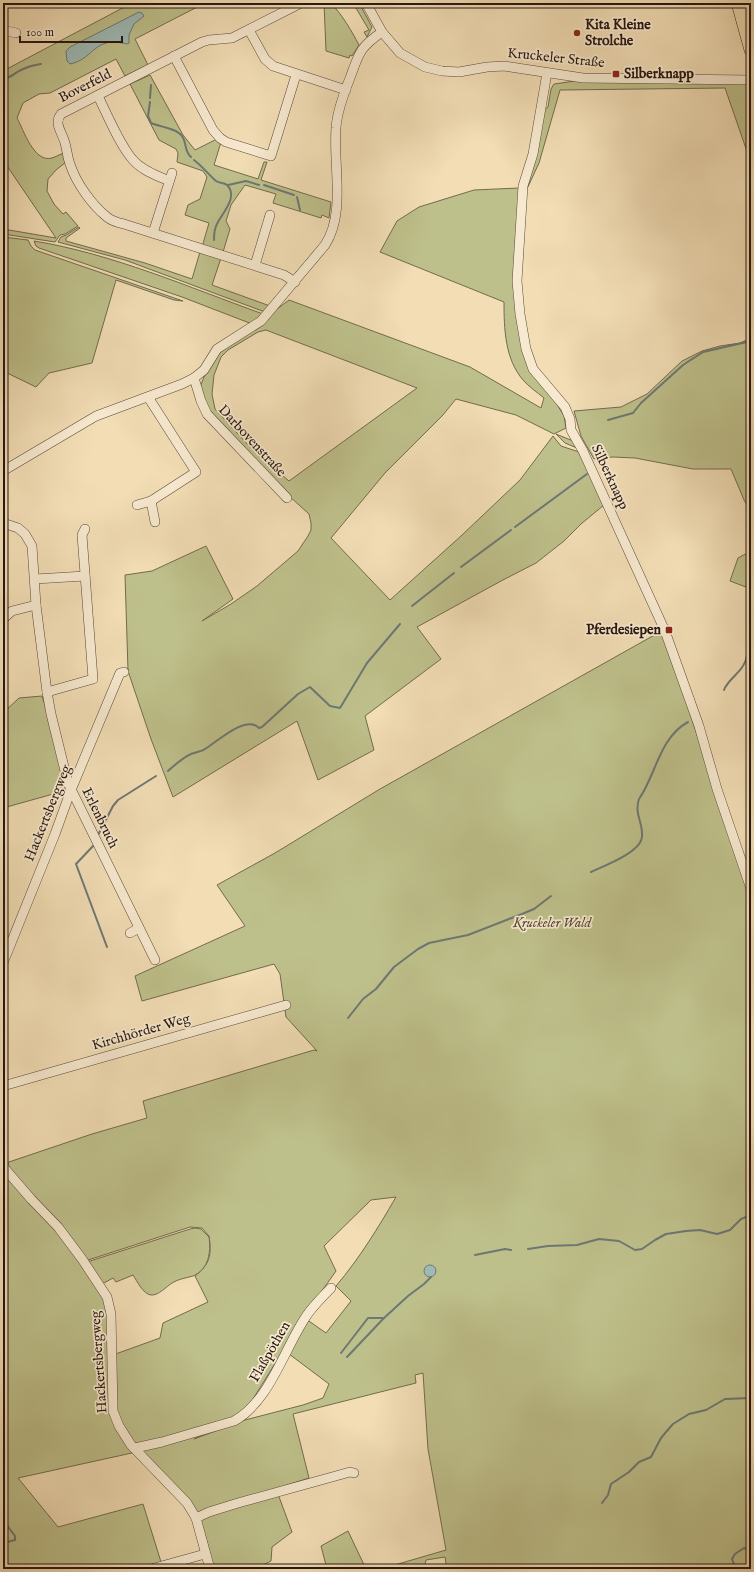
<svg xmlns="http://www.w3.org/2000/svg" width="754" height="1572" font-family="'IM FELL English',serif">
	<rect width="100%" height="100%" fill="#f2ddb5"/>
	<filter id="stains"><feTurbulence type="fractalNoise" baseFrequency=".005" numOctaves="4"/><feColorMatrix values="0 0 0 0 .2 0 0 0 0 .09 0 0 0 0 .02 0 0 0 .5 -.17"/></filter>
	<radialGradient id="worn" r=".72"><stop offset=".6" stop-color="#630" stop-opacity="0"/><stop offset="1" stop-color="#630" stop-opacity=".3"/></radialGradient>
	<g fill="#bec08b" stroke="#726b4e" fill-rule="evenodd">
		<path d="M132,3h73l-70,36 13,26 -23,11 -9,-17 -66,34 -11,1 -16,9 -6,15c7,13 17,45 35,40 4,-1 8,-4 12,-5l2,9 -10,8 -8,9 -1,12 7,13 9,10 3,-2 12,14 -13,8 -5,1 -5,7 -52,-8v-5l53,9 -53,-78v-89z"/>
		<path d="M324,3h7c12,13 20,27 28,42l-7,11 -2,-1 -1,3 -23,-7z"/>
		<path d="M353,3h6l13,24 -5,10 -3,-5 5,-2z"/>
		<path d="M150,75l33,60 12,15 22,-11 4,3 -7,23 44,14 6,-17h3l-6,18 70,22 -2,16 -7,-3 -1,3 -48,-15 3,-9 -31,-9 -14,20 -5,16 4,8 -7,23 -21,-5 7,-24 -24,-8 3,-10 12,-6 7,-22 -4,-6 -26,-9 1,-9 -2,-4 -17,-9 -29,-56z"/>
		<path d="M575,81l175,3 1,79 -26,-75 -165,2 -21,73 -13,28 17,-80 5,-4 3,-18 3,-5z"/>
		<path d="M519,188v144l30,59 15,25 2,12 -12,6 -38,-19 -60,-16 -14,17 -57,57 -54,65 59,62 71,-64 59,-56 33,-44 8,10 18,6 25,53 -23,19 -17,17 -28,22 -35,18 -84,46 24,32 -76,57 9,34 -56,30 -21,-59 -124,76 -22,-58 -23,-68 -3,-96 27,-4 54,-25 27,53 -31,22 29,-17 26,-18 41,-35 10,-15 3,-6v-7l-2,-9 -21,-19 -78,-81 -10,-27 4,-10 14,-23 71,-54 181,67 71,41 3,-10c-7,-6 -15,-11 -21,-18 -18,-21 -19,-51 -19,-78l-124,-50 17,-31 22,-14 55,-17zM266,330l151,58 -128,93 -38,-33 -36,-39 -3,-15 2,-19 7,-18 7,-7 30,-18z"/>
		<path d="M79,227l1,1 -14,10v3l79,22 47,16 8,-27 21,6 -9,27 58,21 -5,6 -140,-52 -67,-18 3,-5 5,-2z"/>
		<path d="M3,237l25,3 3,6 4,4 148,51 -9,-1 -58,-20 -24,83 -43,10 -13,14 -33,-16z"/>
		<path d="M34,241c79,13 154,46 229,73l-11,10 -70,-27 -143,-49 -3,-2z"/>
		<path d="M751,338v174l-7,-12 -13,-31h-38l-58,-11 -22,-1 -19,2 -13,-23 -7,-25 47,-4 26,-13 35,-33 20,-10 18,-5 20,-3z"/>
		<path d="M556,434l17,7 4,7 -12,-5z"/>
		<path d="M751,551v38l-21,-8 8,-23z"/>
		<path d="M658,633l7,4 86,263v669h-304l-2,-12 -19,3 -2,9h-12l-1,-3 -14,3h-16l65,-19 -18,-101 -5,-76 -8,2 1,8 -123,31 16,64 -112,36 -56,-63 -123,27 40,49 85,-23 18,58 -24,7h-127l-1,-5 -6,2v-402l89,-30 55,-16 -4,-17 171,-51 3,1 -31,-34 -6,-43 -6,-10 -132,37 -7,-25 110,-50 -28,-41 58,-32 105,-64zM396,1197c-18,31 -37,62 -60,89l15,15 -25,32 -20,-14 -17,35 40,30 -6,14 -20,7 -58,15 -51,19 49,-24 66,-106 27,-38 -12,-25 47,-46zM190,1227l12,1 7,8c3,19 1,28 -14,40l13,26 -45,21 -3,15 -50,18 -4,-49 -3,-10 -21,-35z"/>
		<path d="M42,696l6,19 17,71 -1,5 -61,17v-95l16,-15z"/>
		<path d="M195,1228l6,1 8,8c2,15 0,32 -16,39 -7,2 -15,3 -21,7 -5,3 -14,13 -21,12 -8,-1 -14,-14 -18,-20l-17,7 -3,-4 -11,6 -15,-22 103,-33z"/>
		<path d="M278,1494l14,38 -20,15 -1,14 -16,8h-41l-14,-49 11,-7z"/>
		<path d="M348,1531l18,38h-39l-6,-23z"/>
	</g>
	<g fill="#9dbab6" stroke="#6d7874">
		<path d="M139,12l3,1 2,3 -10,8 -5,11v8l-1,1c-6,-1 -16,-3 -22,-1 -14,4 -19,18 -36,21l-3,-3 -1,-10 4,-4z"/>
		<circle cx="430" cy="1271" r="6"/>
	</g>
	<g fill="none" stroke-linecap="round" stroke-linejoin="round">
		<g stroke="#6d7874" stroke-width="2">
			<path d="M3,79c8,-1 11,-6 18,-9 6,-3 13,-5 20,-6"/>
			<path d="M150,98l1,-13"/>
			<path d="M150,102l-2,14 3,7c9,4 25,5 31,13 5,7 2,15 9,21"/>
			<path d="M194,160c8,6 15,15 22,21 4,3 8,1 11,4 12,12 -5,28 -10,39 -3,5 -3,10 -3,16"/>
			<path d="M228,185l18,-4 13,4"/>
			<path d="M264,185l30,10"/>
			<path d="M297,197l3,13"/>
			<path d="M608,420l25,-7 8,-10 42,-38 20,-13 48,-11"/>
			<path d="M515,527l72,-53"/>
			<path d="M461,567l50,-37"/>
			<path d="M412,606l42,-33"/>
			<path d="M724,690c4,-11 17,-17 21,-28 4,-8 1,-18 6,-24"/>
			<path d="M168,771c7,-6 14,-13 23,-17 4,-2 10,-2 14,-5 12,-7 41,-35 54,-21l3,-1 36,-33 12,-7 20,19 10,2 27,-45 33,-39"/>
			<path d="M98,835l15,-29 5,-6 38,-24"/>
			<path d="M94,845l-18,19 31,83"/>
			<path d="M591,872c13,-6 51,-20 51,-36 1,-14 -8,-22 -3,-37 17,-24 20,-61 49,-77"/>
			<path d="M348,1018l15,-19 13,-10 18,-22 24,-18 11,-6 39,-8 54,-21 12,-5 17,-13"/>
			<path d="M528,1249l20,-3 29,-1 22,-6 20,2 16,9 7,-1 13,-9 11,-6 20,-3 14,-1 17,4 13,-4 11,-11 10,-4"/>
			<path d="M475,1255l30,-6 6,1"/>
			<path d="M341,1353l27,-35h16"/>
			<path d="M347,1357l37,-39 24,-22 16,-12 7,-7"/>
			<path d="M602,1503l6,-8 3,-11 18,-12 10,-10 12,-5 10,-19 5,-6 7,-8 16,-10 17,-4 19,-11 26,-1"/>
			<path d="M3,1520l12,16v4l-12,3"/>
			<path d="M3,1560v2"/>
			<path d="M741,1569l-7,-5 -2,-5 3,-5 9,-6 7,3"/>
		</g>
		<g stroke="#594839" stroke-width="10">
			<g id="minor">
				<path d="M366,3l16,29 18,21 25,14 17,4 17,1 28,-5 17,-1 79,12 168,2"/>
				<path d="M3,30l13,3"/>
				<path d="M249,30l16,29 8,7 73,24"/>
				<path d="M174,56l39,74 7,8 6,4 45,14 25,-81"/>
				<path d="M547,73l-14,81 -10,32 -6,95 3,33 6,35 7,20 32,38 5,12 1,11 12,21 82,180 34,95 18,63 34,100"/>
				<path d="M98,96c9,18 23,52 36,65 9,10 24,15 35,20"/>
				<path d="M153,233l19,-60"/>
				<path d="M255,265l15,-50"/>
				<path d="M295,282l-11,-7 -160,-51c-5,-1 -12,-3 -17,-7 -15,-12 -31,-34 -37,-53 -3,-8 -3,-16 -6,-24 -3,-9 -10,-17 -3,-26l141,-72 7,-2 23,-2 69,-35"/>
				<path d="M194,378l7,23 6,13 80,84"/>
				<path d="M3,471l93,-55 86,-32 12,-6 10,-8 13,-21 44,-28 64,-76c21,-32 8,-80 11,-117 1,-17 8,-35 14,-50 9,-25 10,-31 32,-46"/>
				<path d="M151,501l4,21"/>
				<path d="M137,505l14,-4 45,-29 -48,-75"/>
				<path d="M3,523l15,5 7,6 7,12 4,59 11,87 4,22 17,69 87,177"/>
				<path d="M35,579l50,-3"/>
				<path d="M3,619l9,-8 24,-6"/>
				<path d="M47,692l46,-13 -11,-144 3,-6"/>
				<path d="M130,933l9,-5"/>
				<path d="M3,963l52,-129 16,-44 49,-117 4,-1"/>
				<path d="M3,1086l283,-81"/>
				<path d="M3,1164l3,6 25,29 27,28 24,32 25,38 4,17 2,97 6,15 12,19 56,58 9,15 14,51"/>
				<path d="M135,1448l27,-6 72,-21c35,-19 50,-71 71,-103 7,-11 17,-21 26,-30"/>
				<path d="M196,1518l13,-6 29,-9 112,-31 4,1"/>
				<path d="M151,1569l54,-15"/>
			</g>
		</g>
		<g stroke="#261610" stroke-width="14">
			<path id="highway" d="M738,3l13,47"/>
		</g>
		<use href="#minor" stroke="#f7e9cf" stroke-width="9"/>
		<use href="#highway" stroke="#f2ddb5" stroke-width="13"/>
	</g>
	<g fill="#8f2418" stroke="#f7e9cf" stroke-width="1.5">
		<circle cx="577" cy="33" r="4"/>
		<rect x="612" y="70" width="8" height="8" rx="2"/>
		<rect x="665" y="626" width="8" height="8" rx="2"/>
	</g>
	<g text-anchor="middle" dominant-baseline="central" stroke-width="3.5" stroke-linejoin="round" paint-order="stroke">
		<g font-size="14" font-weight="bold" fill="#261610" stroke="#f7e9cf" text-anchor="start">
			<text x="585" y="25">Kita Kleine<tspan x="585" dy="16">Strolche</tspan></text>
			<text x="624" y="74">Silberknapp</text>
			<text x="661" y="630" text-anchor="end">Pferdesiepen</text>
		</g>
		<g font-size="14" fill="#261610" stroke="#f7e9cf">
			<text transform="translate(556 58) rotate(6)">Kruckeler Straße</text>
			<text transform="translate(85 86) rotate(-27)">Boverfeld</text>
			<text transform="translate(252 441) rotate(47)">Darbovenstraße</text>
			<text transform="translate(610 477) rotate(65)">Silberknapp</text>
			<text transform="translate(48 813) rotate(-68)">Hackertsbergweg</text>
			<text transform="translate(100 818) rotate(64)">Erlenbruch</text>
			<text transform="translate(141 1032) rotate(-16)">Kirchhörder Weg</text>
			<text transform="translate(270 1352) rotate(-60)">Flaßpöthen</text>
			<text transform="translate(99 1362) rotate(-94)">Hackertsbergweg</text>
		</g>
		<g font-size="14" font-style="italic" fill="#544935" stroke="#f7e9cf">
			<text x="552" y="923">Kruckeler Wald</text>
		</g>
	</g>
	<rect width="754" height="1572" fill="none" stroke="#f2ddb5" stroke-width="16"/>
	<rect x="4" y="4" width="746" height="1564" fill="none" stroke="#261610" stroke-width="2"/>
	<rect x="8" y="8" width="738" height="1556" fill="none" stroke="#261610"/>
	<path d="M20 36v6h102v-6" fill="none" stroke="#261610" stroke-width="2"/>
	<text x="26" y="36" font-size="12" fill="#261610" stroke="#f7e9cf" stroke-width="3" paint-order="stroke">100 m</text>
	<rect width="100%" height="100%" filter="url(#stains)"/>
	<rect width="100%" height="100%" fill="url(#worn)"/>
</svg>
